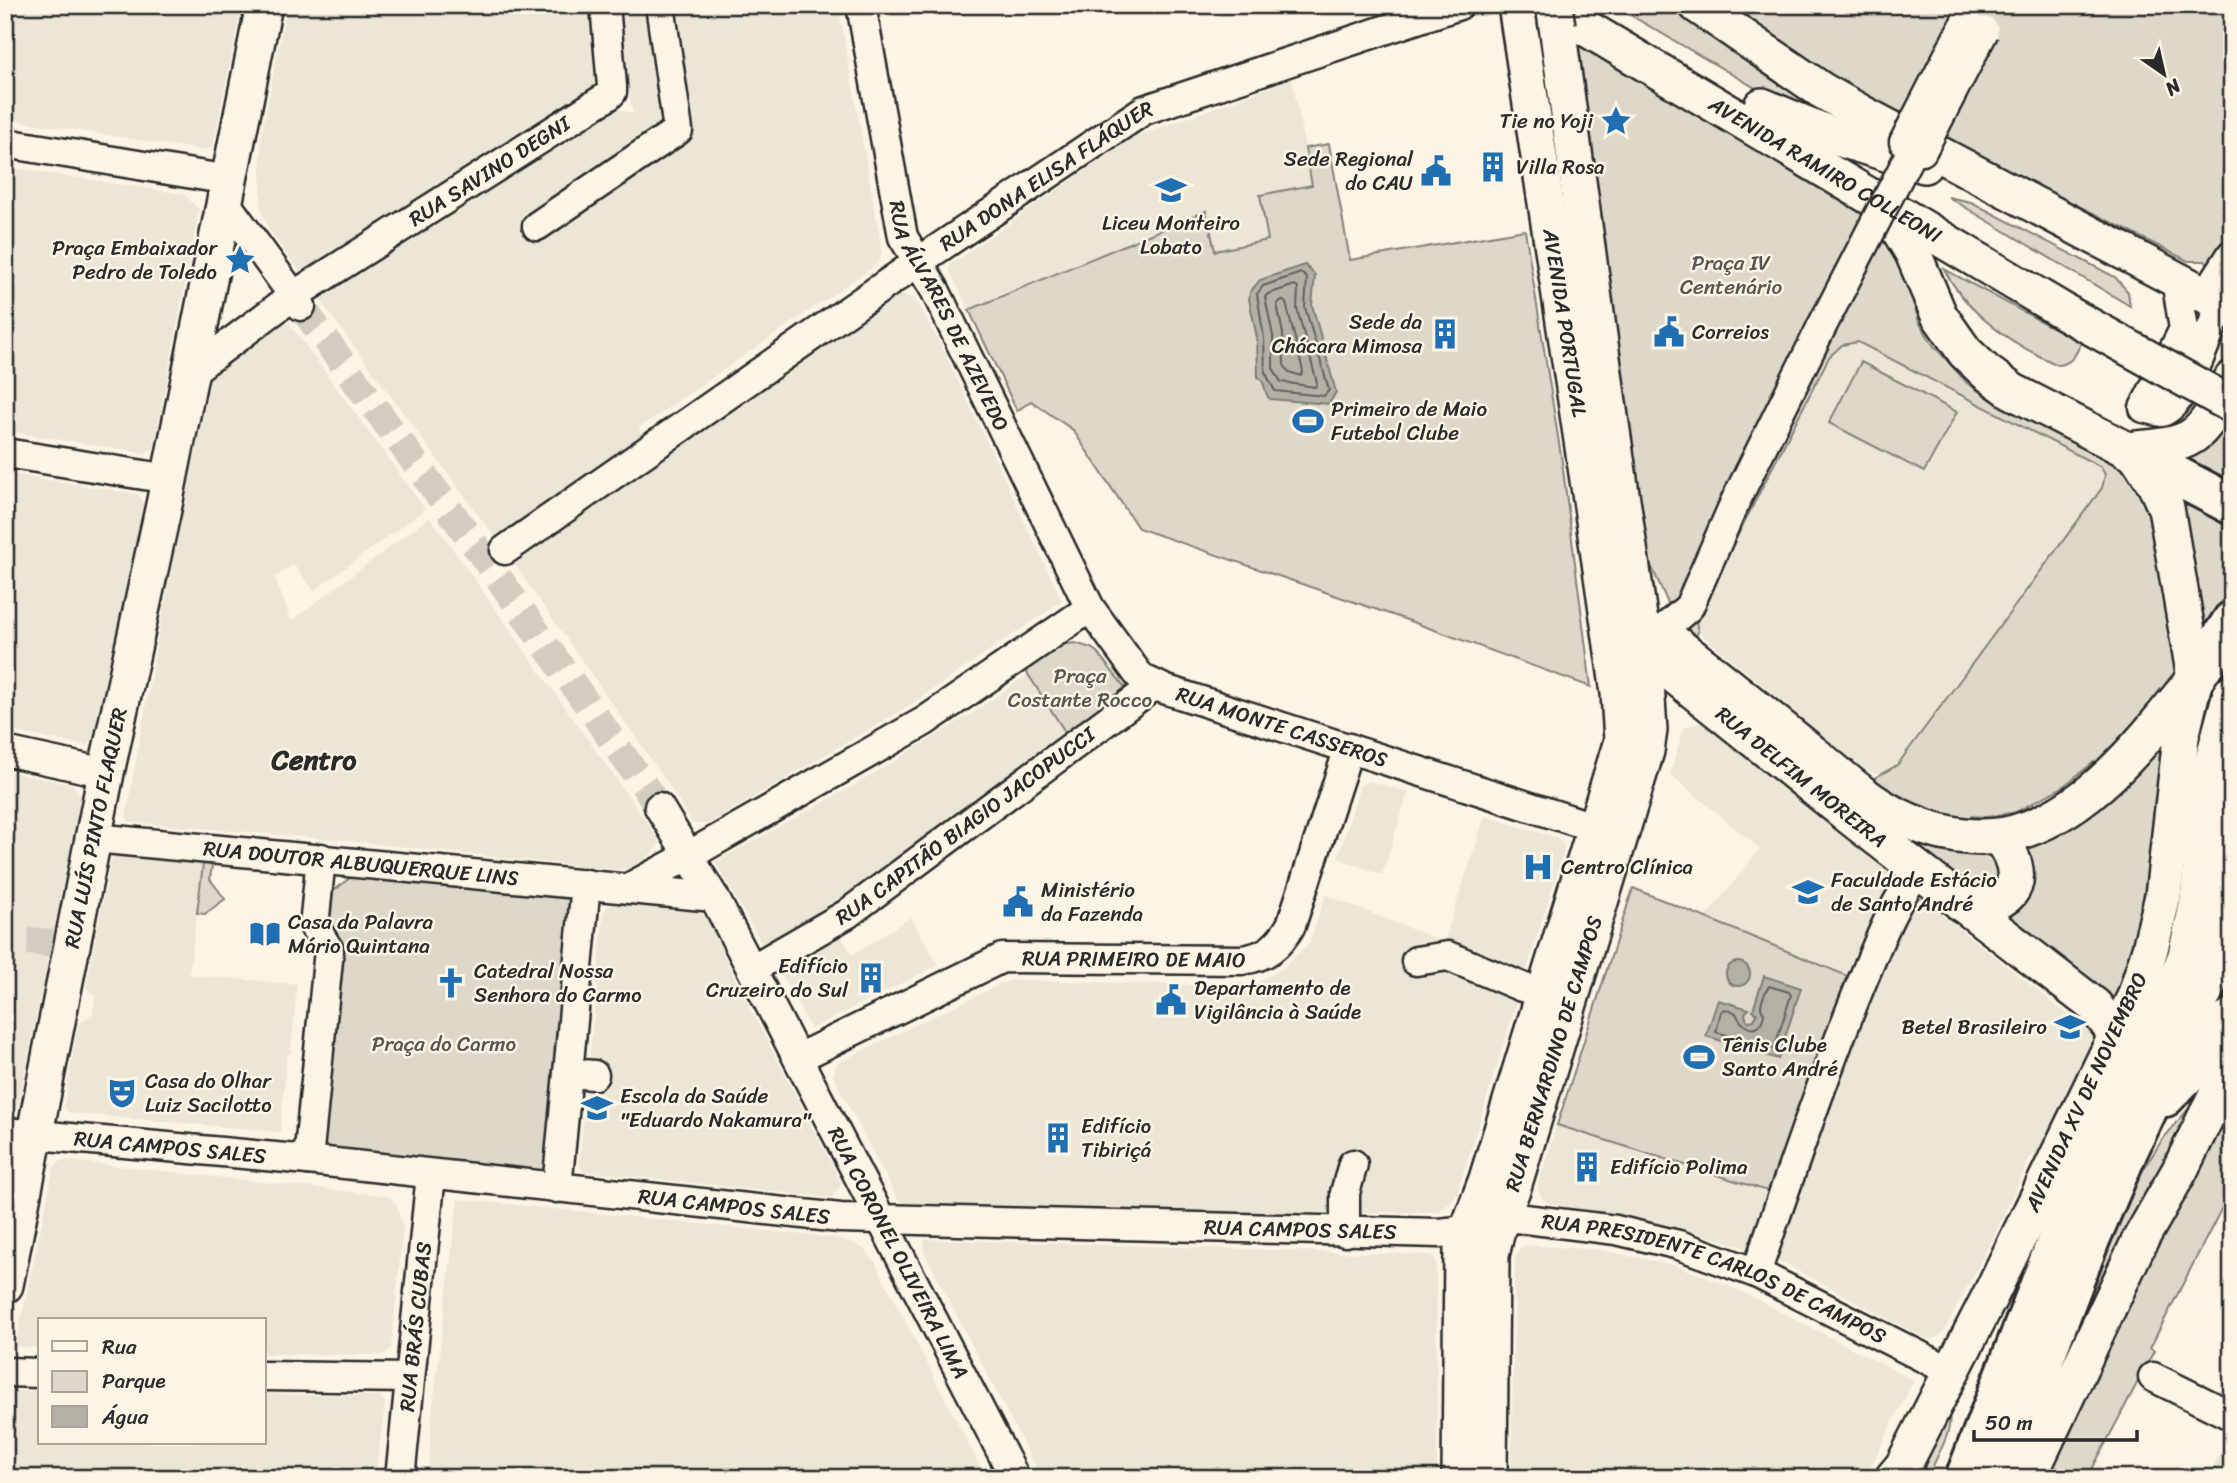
<svg xmlns="http://www.w3.org/2000/svg" width="2237" height="1483" font-family="Sriracha,sans-serif">
	<rect width="100%" height="100%" fill="#fcf5e5"/>
	<filter id="ink" filterUnits="userSpaceOnUse"><feTurbulence type="fractalNoise" baseFrequency=".0143" numOctaves="2"/><feDisplacementMap in="SourceGraphic" scale="14" xChannelSelector="R" yChannelSelector="G"/><feConvolveMatrix kernelMatrix="1 2 1 2 8 2 1 2 1" color-interpolation-filters="sRGB"/></filter>
	<g filter="url(#ink)">
		<g fill="#ece6d7">
			<path d="M5,5h237l-29,141 -5,3 -6,1 -197,-31z"/>
			<path d="M287,5h311l6,78 -297,199 -38,-52 -8,-21v-72z"/>
			<path d="M614,5h224l44,245 -3,13 -240,165 4,8 -146,104 -185,-251 294,-184 27,9z"/>
			<path d="M1292,79l20,106 -44,55 -53,11 -9,-40 -237,99 -20,-41 2,-5 181,-126z"/>
			<path d="M5,167l179,27 15,16 -45,238 -10,5 -139,-22z"/>
			<path d="M904,295l9,3 5,5 26,48 118,250 -158,108 -196,115h-14l-4,-4 -23,-38 -153,-218 350,-245 33,-23z"/>
			<path d="M279,321l10,2 136,186 -111,82 -21,-27 -18,14 16,43 139,-104 227,320 2,6 -2,6 -13,11 -13,8 -16,2 -275,-30 -211,-18 -3,-5 31,-176 55,-269z"/>
			<path d="M1850,342l16,3 235,122 4,8 -3,13 -204,276 -6,5 -15,5 -12,-4 -167,-138 -2,-11 133,-264 7,-8z"/>
			<path d="M5,473l133,21 6,10 -52,237 -5,5 -82,-16z"/>
			<path d="M1028,674l43,67 -302,215 -54,-94 150,-83 107,-66z"/>
			<path d="M1703,722l195,157 -143,372 -73,-23 -133,-25 -7,-5 -5,-11 96,-299 72,30 55,-69 -90,-75 14,-47z"/>
			<path d="M5,771l68,14 8,11 -63,310 -13,-1z"/>
			<path d="M1369,781l39,11 -26,83 -44,-17 22,-73z"/>
			<path d="M1485,816l73,22 6,7v5l-107,344 -8,10 -12,8 -149,1 -383,-10 -7,-3 -65,-124 4,-13 163,-79 14,-4 189,5v-3l54,1 28,-17 24,-23 17,-48 118,47z"/>
			<path d="M116,856l87,8 -14,111 108,9 -6,70h-4l-7,78 -211,-19 -5,-7 14,-81 15,-12 2,-17 -9,-9 25,-127z"/>
			<path d="M1917,895l173,137 3,10 -57,114 -4,-2 -37,80 -51,97 -8,7 -10,1 -154,-82 70,-197z"/>
			<path d="M612,903l85,8 9,6 35,74 101,193 -11,14 -247,-27 -5,-6 25,-254z"/>
			<path d="M911,917l27,48 -127,64 -37,-68 61,-35 17,29z"/>
			<path d="M62,1160l326,36 9,9 6,23 -12,121 -8,6 -119,-1v-34h-224v28l-25,-1 39,-180z"/>
			<path d="M458,1199l377,39 19,5 11,7 10,12 111,216h-558l4,-63z"/>
			<path d="M925,1239l507,16 4,6 1,217h-396l-117,-226z"/>
			<path d="M1527,1245l73,5 78,16 58,23 178,91 -49,98h-354l4,-220 5,-10z"/>
			<path d="M16,1391h24v52h224v-49l115,2 6,7 -10,75h-370v-79l3,-5z"/>
			<path d="M2227,1440l5,2v36h-25z"/>
		</g>
		<g fill="#ded8ca" stroke="#84827a" stroke-width="2">
			<path d="M1613,5h68l182,125 -85,-29z"/>
			<path d="M1716,5h516v269l-27,-13h-17l-341,-172z"/>
			<path d="M1570,32l300,179 32,53 17,58 14,23 34,38 26,18 126,64 14,10 18,26 27,164 -4,11 -70,86h-10l-33,26 -45,24 -29,5 -15,-1 -11,7 -16,-2 -76,-37c8,-11 18,-11 29,-20l204,-276 3,-13 -4,-8 -243,-125 -16,3 -13,12 -126,246 -7,18 2,11 -5,9 -22,-31 -26,-58z"/>
			<path d="M1329,144l21,116 175,-30 37,232 29,225 -184,-67 -269,-92 -65,-98 -42,-29 -14,10 -48,-101 237,-99 9,40 53,-11 -8,-45 52,-10 -7,-37z"/>
			<path d="M1948,197l23,5 144,75 13,15 2,14z"/>
			<path d="M1944,269l137,74c-5,11 -9,21 -23,22 -45,-20 -91,-51 -114,-96z"/>
			<path d="M1861,362l96,50 -33,60 -95,-49z"/>
			<path d="M2232,401v85l-46,-26v-4z"/>
			<path d="M2173,494l50,25 9,6v66l-29,43z"/>
			<path d="M1075,643l16,5 6,4 33,42 -59,47 -47,-73 36,-23z"/>
			<path d="M1660,649l294,195 43,12 4,25 -26,15z"/>
			<path d="M2156,750l7,3 -5,80 -22,123 -22,47 -108,-87 19,-71z"/>
			<path d="M203,864l9,1 -2,14 15,20 -20,15 -8,-1z"/>
			<path d="M351,877l225,20 -28,282 -221,-25 -9,-12 5,-214 3,-31z"/>
			<path d="M1633,888l217,89 -76,216 -217,-68z"/>
			<path d="M2232,1076v112l-82,160 4,3 -63,120 13,7h-56z"/>
			<path d="M2206,1088l-177,358 89,-236 44,-70z"/>
			<path d="M1949,1413c4,24 -15,43 -20,65h-5l1,-13z"/>
		</g>
		<g fill="#b4b0a5" stroke="#7d7b74" stroke-width="2">
			<path d="M1305,265l10,10 -3,30 24,87 -7,12 -59,-5c-7,-6 -3,-17 -12,-22l-1,-39 -8,-39 1,-7 10,-12z"/>
			<circle cx="1738" cy="974" r="12"/>
			<path d="M1764,976l37,12 -23,71 -72,-23 12,-36 31,9 -4,4 1,6 2,2 6,-1 3,-6 -4,-4z"/>
		</g>
		<g fill="none" stroke-linecap="round" stroke-linejoin="round">
			<g stroke="#62605c" stroke-width="2">
				<path d="M1301,273l6,5 -2,29 24,83 -5,6 -49,-5 -10,-19 -1,-34 -7,-44 6,-8z"/>
				<path d="M1295,285l3,3 -1,21 20,74 -2,4 -34,-5 -8,-14v-32l-8,-39 3,-3z"/>
				<path d="M1282,300l4,3 17,68 -2,5 -12,-4 -5,-7 -1,-31 -6,-30z"/>
				<path d="M1769,986l20,6 2,3 -17,54 -58,-17 5,-20 3,-3 12,4c5,14 22,24 27,5 3,-9 -1,-2 -2,-11 0,-6 5,-16 8,-21z"/>
			</g>
			<g stroke="#d2cdc0" stroke-width="28" stroke-dasharray="28 14" stroke-linecap="butt">
				<path d="M301,306l187,257 171,244"/>
				<path d="M28,941l24,2"/>
			</g>
			<g stroke="#2b2b2b" stroke-width="33">
				<g id="minor">
					<path id="s1" d="M861,5l42,232 32,53 155,318 48,66 7,6 19,9 432,139"/>
					<path d="M5,143l224,37"/>
					<path d="M225,202l76,104"/>
					<path d="M537,226l141,-96 -18,-125"/>
					<path d="M2176,279l8,50 -40,79 18,4c28,-11 46,-83 60,-108"/>
					<path d="M2202,293l12,-11 18,-28"/>
					<path id="s2" d="M191,372l102,-76 315,-200 4,-4v-6l-7,-81"/>
					<path d="M5,453l164,26"/>
					<path id="s3" d="M505,550l413,-288 226,-152 315,-105"/>
					<path d="M1659,633l30,-26 46,-105 87,-176"/>
					<path d="M5,751l101,22"/>
					<path id="s4" d="M659,807l55,90 301,581"/>
					<path id="s5" d="M94,838l620,59"/>
					<path d="M628,888l62,-33 235,-134 165,-113"/>
					<path d="M1416,961l32,-5 74,31 22,7"/>
					<path id="s6" d="M752,969l95,-55 308,-229"/>
					<path id="s7" d="M798,1058l204,-100 240,2c24,-3 37,-14 49,-35l58,-177"/>
					<path d="M568,1073l26,2"/>
					<path id="s8" d="M5,1132l303,28 532,58 599,15 28,-3 49,-12 100,12 63,15 77,28 196,99"/>
					<path d="M308,1160l21,-210 -15,-24 7,-68"/>
					<path d="M557,1188l29,-304"/>
					<path d="M1345,1232v-39l8,-29"/>
					<path d="M1756,1273c33,-95 65,-190 103,-284 15,-35 35,-91 60,-118"/>
					<path d="M5,1372l35,1"/>
					<path d="M264,1376l146,2"/>
					<path d="M2153,1377l79,39"/>
					<path id="s9" d="M400,1478l31,-304"/>
				</g>
			</g>
			<g stroke="#2b2b2b" stroke-width="40">
				<g id="major">
					<path d="M1697,5l124,85 42,24 369,195"/>
					<path id="s10" d="M1581,25l487,289"/>
					<path d="M1762,106l76,32 86,27"/>
					<path d="M1885,206l28,47 26,62 26,37 21,20 26,19 125,64 18,29 11,24 29,170 -14,59 -18,159 -13,53 -15,48 -145,299 -87,170 -10,12"/>
					<path d="M2126,450c72,-6 72,-9 106,-71"/>
					<path d="M1621,639l31,-7 13,4c51,38 100,79 150,119 26,21 51,45 81,60 37,19 88,30 128,15 70,-24 120,-90 165,-145"/>
					<path id="s11" d="M1631,647l13,4 214,172 237,183 22,30"/>
					<path d="M1962,904c9,0 19,1 28,-1 38,-8 27,-44 9,-66"/>
					<path id="s12" d="M5,1285l101,-512 58,-268 100,-500"/>
					<path d="M1460,1478l2,-232 25,-67 135,-438 -3,-48 -29,-200 -74,-488"/>
					<path id="s13" d="M1489,1478l2,-223 8,-33 14,-35 133,-436 3,-21 -5,-79 -34,-234 -53,-391"/>
					<path d="M2028,1478l112,-238 40,-70 52,-107"/>
				</g>
			</g>
			<g stroke="#2b2b2b" stroke-width="44">
				<g id="highway">
					<path d="M2137,455l95,50"/>
					<path d="M2195,678l37,-57"/>
					<path d="M2165,1097l42,-43 25,-36"/>
					<path d="M1965,1478l98,-253 55,-122 50,-99 19,-47 12,-53 13,-134 20,-75"/>
					<path d="M1998,1478l93,-241 37,-86 81,-172 11,-33 12,-68"/>
				</g>
			</g>
			<use href="#minor" stroke="#fcf5e5" stroke-width="28"/>
			<use href="#major" stroke="#fcf5e5" stroke-width="35"/>
			<use href="#highway" stroke="#fcf5e5" stroke-width="38"/>
			<g stroke="#2b2b2b" stroke-width="33" stroke-linecap="butt">
				<g id="minor-bridge">
					<path d="M1914,147l8,4 62,-120"/>
					<path d="M1822,326l92,-179 -10,-5 62,-121"/>
				</g>
			</g>
			<g stroke="#2b2b2b" stroke-width="40" stroke-linecap="butt">
				<g id="major-bridge">
					<path d="M1554,5l3,21"/>
					<path d="M2068,314l164,91"/>
				</g>
			</g>
			<use href="#minor-bridge" stroke="#fcf5e5" stroke-width="28"/>
			<use href="#major-bridge" stroke="#fcf5e5" stroke-width="35"/>
		</g>
	</g>
	<defs>
		<g id="sight-bare" transform="scale(2.415)"><path d="M0-6L1.8-2.2L6-1.7L2.9 1.2L3.7 5.4L0 3.3L-3.7 5.4L-2.9 1.2L-6-1.7L-1.8-2.2Z" fill="#1f6fb2" stroke="#fcf5e5" stroke-width="2.5" paint-order="stroke"/></g>
		<g id="building-bare" transform="scale(2.415)"><path d="M-4-6H4V6H1V3H-1V6H-4ZM-2.5-4.3h1.7v1.8h-1.7ZM.8-4.3h1.7v1.8H.8ZM-2.5-1h1.7V.8h-1.7ZM.8-1h1.7V.8H.8Z" fill="#1f6fb2" stroke="#fcf5e5" stroke-width="2.5" paint-order="stroke"/></g>
		<g id="civic-bare" transform="scale(2.415)"><path d="M-.6-6.5H3V-4.5H.6V-3L4-1V1h2V6H-6V1h2V-1L-.6-3ZM-1.2 2.5V6h2.4V2.5Z" fill="#1f6fb2" stroke="#fcf5e5" stroke-width="2.5" paint-order="stroke"/></g>
		<g id="school-bare" transform="scale(2.415)"><path d="M0-5L7-2L0 1L-7-2ZM-4 1L0 2.5L4 1V4Q0 6-4 4Z" fill="#1f6fb2" stroke="#fcf5e5" stroke-width="2.5" paint-order="stroke"/></g>
		<g id="stadium-bare" transform="scale(2.415)"><path d="M0-5a6.5 5 0 1 0 0 10a6.5 5 0 1 0 0-10ZM-3.5-1.8h7v3.6h-7Z" fill="#1f6fb2" stroke="#fcf5e5" stroke-width="2.5" paint-order="stroke"/></g>
		<g id="hospital-bare" transform="scale(2.415)"><path d="M-5-5h3v3.5h4V-5h3V5h-3V1.5h-4V5h-3Z" fill="#1f6fb2" stroke="#fcf5e5" stroke-width="2.5" paint-order="stroke"/></g>
		<g id="university-bare" transform="scale(2.415)"><path d="M0-5L7-2L0 1L-7-2ZM-4 1L0 2.5L4 1V4Q0 6-4 4Z" fill="#1f6fb2" stroke="#fcf5e5" stroke-width="2.5" paint-order="stroke"/></g>
		<g id="library-bare" transform="scale(2.415)"><path d="M-6-4Q-3-5.5-.7-3.5V5Q-3 3-6 4ZM6-4Q3-5.5 .7-3.5V5Q3 3 6 4Z" fill="#1f6fb2" stroke="#fcf5e5" stroke-width="2.5" paint-order="stroke"/></g>
		<g id="church-bare" transform="scale(2.415)"><path d="M-1.2-6h2.4v3.5h3.3v2.4h-3.3V6h-2.4V-.1h-3.3v-2.4h3.3Z" fill="#1f6fb2" stroke="#fcf5e5" stroke-width="2.5" paint-order="stroke"/></g>
		<g id="theatre-bare" transform="scale(2.415)"><path d="M-5-5.5Q0-4 5-5.5V0Q5 5 0 6Q-5 5-5 0ZM-3.3-2.5H-1v1.5H-3.3ZM1-2.5H3.3v1.5H1ZM-2.8 1Q0 5.5 2.8 1Z" fill="#1f6fb2" stroke="#fcf5e5" stroke-width="2.5" paint-order="stroke"/></g>
	</defs>
	<g fill-rule="evenodd">
		<use href="#sight-bare" x="1616" y="121"/>
		<use href="#building-bare" x="1493" y="167"/>
		<use href="#civic-bare" x="1436" y="171"/>
		<use href="#school-bare" x="1171" y="190"/>
		<use href="#sight-bare" x="240" y="260"/>
		<use href="#civic-bare" x="1669" y="332"/>
		<use href="#building-bare" x="1445" y="334"/>
		<use href="#stadium-bare" x="1308" y="421"/>
		<use href="#hospital-bare" x="1538" y="867"/>
		<use href="#university-bare" x="1808" y="892"/>
		<use href="#civic-bare" x="1018" y="902"/>
		<use href="#library-bare" x="265" y="934"/>
		<use href="#building-bare" x="871" y="978"/>
		<use href="#church-bare" x="451" y="983"/>
		<use href="#civic-bare" x="1171" y="1000"/>
		<use href="#school-bare" x="2070" y="1027"/>
		<use href="#stadium-bare" x="1699" y="1057"/>
		<use href="#theatre-bare" x="122" y="1093"/>
		<use href="#university-bare" x="597" y="1108"/>
		<use href="#building-bare" x="1058" y="1138"/>
		<use href="#building-bare" x="1587" y="1167"/>
	</g>
	<g text-anchor="middle" dominant-baseline="central" stroke-width="5" stroke-linejoin="round" paint-order="stroke">
		<g font-size="21" fill="#2b2b2b" stroke="#fcf5e5" text-anchor="start">
			<text x="1593" y="121" text-anchor="end">Tie no Yoji</text>
			<text x="1413" y="159" text-anchor="end">Sede Regional<tspan x="1413" dy="24">do CAU</tspan></text>
			<text x="1516" y="167">Villa Rosa</text>
			<text x="1171" y="223" text-anchor="middle">Liceu Monteiro<tspan x="1171" dy="24">Lobato</tspan></text>
			<text x="217" y="248" text-anchor="end">Praça Embaixador<tspan x="217" dy="24">Pedro de Toledo</tspan></text>
			<text x="1422" y="322" text-anchor="end">Sede da<tspan x="1422" dy="24">Chácara Mimosa</tspan></text>
			<text x="1692" y="332">Correios</text>
			<text x="1331" y="409">Primeiro de Maio<tspan x="1331" dy="24">Futebol Clube</tspan></text>
			<text x="1561" y="867">Centro Clínica</text>
			<text x="1831" y="880">Faculdade Estácio<tspan x="1831" dy="24">de Santo André</tspan></text>
			<text x="1041" y="890">Ministério<tspan x="1041" dy="24">da Fazenda</tspan></text>
			<text x="288" y="922">Casa da Palavra<tspan x="288" dy="24">Mário Quintana</tspan></text>
			<text x="848" y="966" text-anchor="end">Edifício<tspan x="848" dy="24">Cruzeiro do Sul</tspan></text>
			<text x="474" y="971">Catedral Nossa<tspan x="474" dy="24">Senhora do Carmo</tspan></text>
			<text x="1194" y="988">Departamento de<tspan x="1194" dy="24">Vigilância à Saúde</tspan></text>
			<text x="2047" y="1027" text-anchor="end">Betel Brasileiro</text>
			<text x="1722" y="1045">Tênis Clube<tspan x="1722" dy="24">Santo André</tspan></text>
			<text x="145" y="1081">Casa do Olhar<tspan x="145" dy="24">Luiz Sacilotto</tspan></text>
			<text x="620" y="1096">Escola da Saúde<tspan x="620" dy="24">"Eduardo Nakamura"</tspan></text>
			<text x="1081" y="1126">Edifício<tspan x="1081" dy="24">Tibiriçá</tspan></text>
			<text x="1610" y="1167">Edifício Polima</text>
		</g>
		<g font-size="21" fill="#2b2b2b" stroke="#fcf5e5">
			<text stroke="none"><textPath href="#s10" startOffset="284">AVENIDA RAMIRO COLLEONI</textPath></text>
			<text stroke="none"><textPath href="#s2" startOffset="360">RUA SAVINO DEGNI</textPath></text>
			<text stroke="none"><textPath href="#s3" startOffset="658">RUA DONA ELISA FLÁQUER</textPath></text>
			<text stroke="none"><textPath href="#s1" startOffset="326">RUA ÁLVARES DE AZEVEDO</textPath></text>
			<text transform="translate(1565 323) rotate(81)">AVENIDA PORTUGAL</text>
			<text stroke="none"><textPath href="#s1" startOffset="887">RUA MONTE CASSEROS</textPath></text>
			<text stroke="none"><textPath href="#s11" startOffset="215">RUA DELFIM MOREIRA</textPath></text>
			<text stroke="none"><textPath href="#s6" startOffset="257">RUA CAPITÃO BIAGIO JACOPUCCI</textPath></text>
			<text stroke="none"><textPath href="#s12" startOffset="466">RUA LUÍS PINTO FLAQUER</textPath></text>
			<text stroke="none"><textPath href="#s5" startOffset="268">RUA DOUTOR ALBUQUERQUE LINS</textPath></text>
			<text stroke="none"><textPath href="#s7" startOffset="359">RUA PRIMEIRO DE MAIO</textPath></text>
			<text stroke="none"><textPath href="#s13" startOffset="434">RUA BERNARDINO DE CAMPOS</textPath></text>
			<text transform="translate(2086 1092) rotate(-65)">AVENIDA XV DE NOVEMBRO</text>
			<text stroke="none"><textPath href="#s8" startOffset="166">RUA CAMPOS SALES</textPath></text>
			<text stroke="none"><textPath href="#s8" startOffset="733">RUA CAMPOS SALES</textPath></text>
			<text stroke="none"><textPath href="#s8" startOffset="1300">RUA CAMPOS SALES</textPath></text>
			<text stroke="none"><textPath href="#s4" startOffset="506">RUA CORONEL OLIVEIRA LIMA</textPath></text>
			<text stroke="none"><textPath href="#s8" startOffset="1726">RUA PRESIDENTE CARLOS DE CAMPOS</textPath></text>
			<text stroke="none"><textPath href="#s9" startOffset="152">RUA BRÁS CUBAS</textPath></text>
		</g>
		<g font-size="21" fill="#585653" stroke="#fcf5e5">
			<text x="1731" y="263">Praça IV<tspan x="1731" dy="24">Centenário</tspan></text>
			<text x="1080" y="676">Praça<tspan x="1080" dy="24">Costante Rocco</tspan></text>
			<text x="444" y="1044">Praça do Carmo</text>
		</g>
		<g font-size="28" font-weight="bold" fill="#2b2b2b" stroke="#fcf5e5">
			<text x="314" y="759">Centro</text>
		</g>
	</g>
	<rect width="2237" height="1483" fill="none" stroke="#fcf5e5" stroke-width="28"/>
	<rect x="14" y="14" width="2209" height="1455" fill="none" stroke="#2b2b2b" stroke-width="2.5" filter="url(#ink)"/>
	<rect x="38" y="1318" width="228" height="126" fill="#fcf5e5" stroke="#a8a49b" stroke-width="2"/>
	<rect x="52" y="1341" width="35" height="10" fill="#fcf5e5" stroke="#a8a49b" stroke-width="2"/>
	<text x="102" y="1354" font-size="21" fill="#2b2b2b">Rua</text>
	<rect x="52" y="1371" width="35" height="21" fill="#ded8ca" stroke="#a8a49b" stroke-width="2"/>
	<text x="102" y="1388" font-size="21" fill="#2b2b2b">Parque</text>
	<rect x="52" y="1406" width="35" height="21" fill="#b4b0a5" stroke="#a8a49b" stroke-width="2"/>
	<text x="102" y="1424" font-size="21" fill="#2b2b2b">Água</text>
	<g transform="translate(2164 74) rotate(146)" stroke="#fcf5e5" stroke-width="5" paint-order="stroke">
	<path d="M0-5L12 26L0 18L-12 26Z" fill="#2b2b2b"/>
	<text y="-10" font-size="19" font-weight="bold" text-anchor="middle" fill="#2b2b2b">N</text>
	</g>
	<path d="M1974 1430v10h163v-10" fill="none" stroke="#2b2b2b" stroke-width="3.5"/>
	<text x="1985" y="1430" font-size="21" fill="#2b2b2b" stroke="#fcf5e5" stroke-width="5" paint-order="stroke">50 m</text>
</svg>
